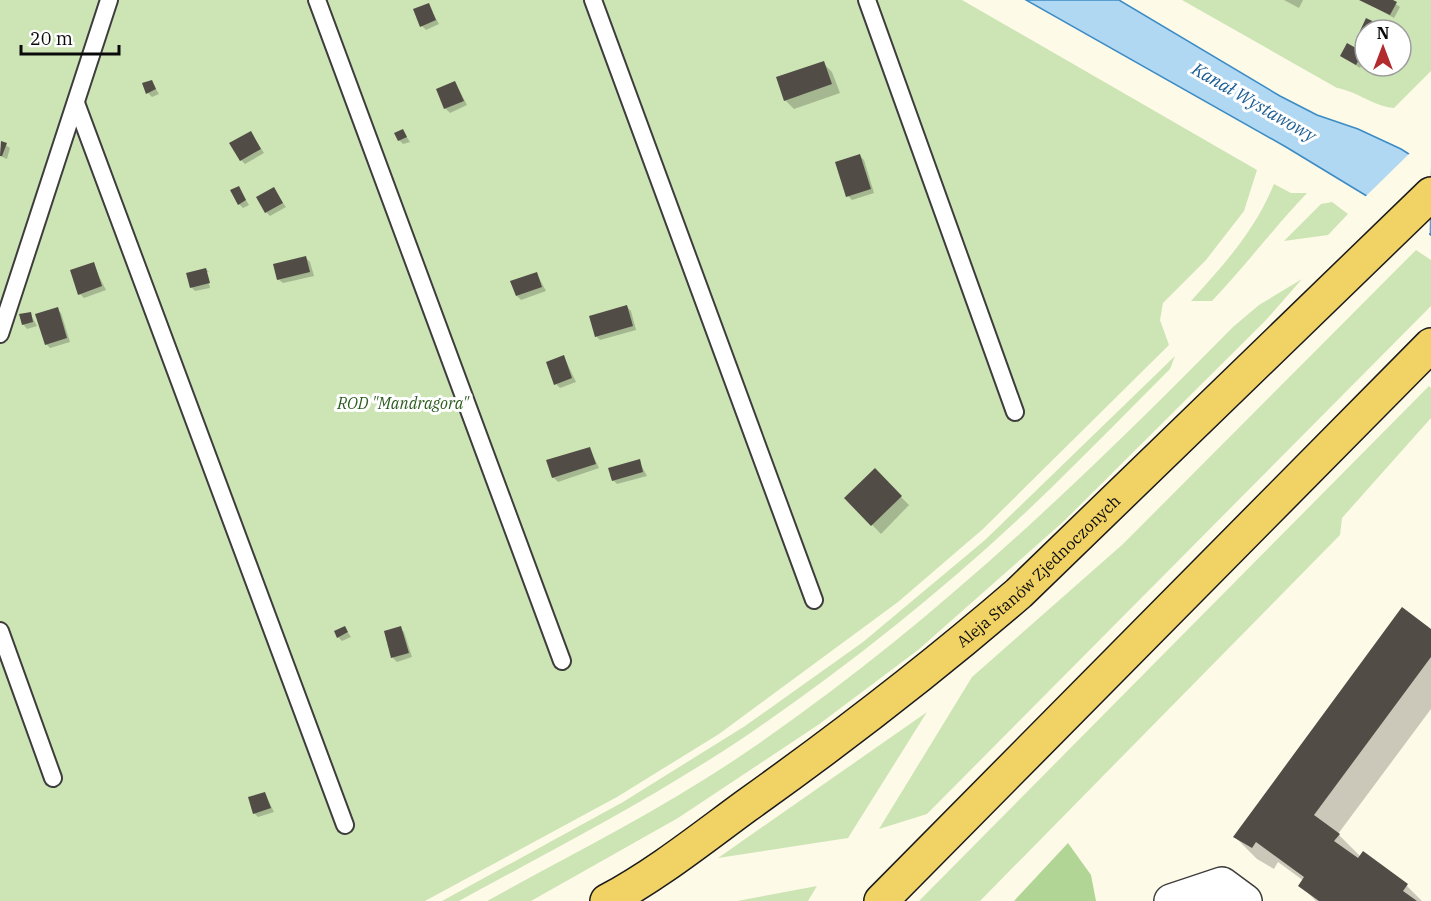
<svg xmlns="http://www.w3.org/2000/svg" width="1431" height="901" font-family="'IBM Plex Serif',serif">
	<rect width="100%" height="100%" fill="#fefae8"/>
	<g fill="#cde5b5" fill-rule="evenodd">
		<path d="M0,0h962l295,170 -13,41 -38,49 -43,43 -3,17 9,25 -186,184 -85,73 -179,132 -102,63 -192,104h-425z"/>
		<path d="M1182,0h249v71l-37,37c-22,-2 -35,-16 -57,-20zM1365,30h36v36h-36z"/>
		<path d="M1274,184l17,9h16c-33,35 -62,73 -95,108h-21c34,-38 63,-69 83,-117z"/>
		<path d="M1332,202l16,12 -20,21 -44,6 37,-37z"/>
		<path d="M1416,250l15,10v46l-504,508 -48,15 93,-152 151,-133z"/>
		<path d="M1302,279l-36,41 -203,202 -145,128 -100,75 -140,93 -147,83h-44c85,-47 172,-90 252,-144 183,-123 340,-274 494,-430l26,-22z"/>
		<path d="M1175,356l-5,13c-41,41 -81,82 -122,122 -93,90 -195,172 -302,245 -91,61 -190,112 -287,165h-17l181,-99 122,-76 118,-84 122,-102z"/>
		<path d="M1429,386l2,2v30l-89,100 -2,17 -360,366h-61z"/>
		<path d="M927,712l-79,126 -130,20z"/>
		<path d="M817,886l-9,15h-71z"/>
	</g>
	<path fill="#b1d595" d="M1068,843l23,32 5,26h-82z"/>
	<path fill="#b0d8f2" stroke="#3b8bc5" stroke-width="1.5" d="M1026,0h93l161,96 37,19 41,14 43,20 30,19v67l-145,-88z"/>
	<path fill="#fefae8" d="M1411,152l20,13 -2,72 -65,-39z"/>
	<g fill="#0003">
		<path d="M1284,0h19l-4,8z"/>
		<path d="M1390,0l10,7 -6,11 -31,-17z"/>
		<path d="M428,4l11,20 -13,6 -4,-4z"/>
		<path d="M1362,54l3,5 -5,9 -19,-12z"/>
		<path d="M823,63l9,9 8,21 -46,16 -9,-9z"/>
		<path d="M151,81l8,13 -7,3 -4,-4z"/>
		<path d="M455,82l12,23 -17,8 -5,-5z"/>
		<path d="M403,131l7,11 -7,2 -4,-4z"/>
		<path d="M251,133l13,20 -19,11 -4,-4z"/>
		<path d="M2,143l8,5 -3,11 -7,-3z"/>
		<path d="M860,156l4,4 10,33 -22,7 -4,-4z"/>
		<path d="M238,187l11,18 -6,3 -4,-4z"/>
		<path d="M273,189l13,18 -16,9 -4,-4z"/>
		<path d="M306,258l4,4 4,14 -31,7 -5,-4z"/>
		<path d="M93,264l13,26 -22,8 -4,-4z"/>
		<path d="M206,269l3,3h-3l4,16 -15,3 -4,-4z"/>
		<path d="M537,274l9,17 -25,9 -4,-4z"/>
		<path d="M627,307l4,4 5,19 -36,10 -4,-4z"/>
		<path d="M57,309l4,4 9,29 -20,6 -4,-4z"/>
		<path d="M30,313l7,13 -10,3 -4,-5z"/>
		<path d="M564,357l12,25 -16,6 -4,-4z"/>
		<path d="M590,449l9,19 -41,14 -5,-5z"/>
		<path d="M639,461l8,15 -30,8 -4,-4z"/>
		<path d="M875,471l34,34 -28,29 -35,-36z"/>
		<path d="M345,628l6,9 -9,4 -4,-4z"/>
		<path d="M400,628l4,4 8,25 -15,5 -4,-4 -7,-26z"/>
		<path d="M1431,631v78l-93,125 23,23 2,-3 44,32 15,15h-106l-16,-16 4,-4 -26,-19 -4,7 -17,-10 -22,-22z"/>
		<path d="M265,794l9,18 -16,5 -4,-4z"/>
	</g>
	<g fill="#524c47">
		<path d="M1359,0h34l4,2 -7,13z"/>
		<path d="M429,3l7,17 -16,7 -7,-18z"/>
		<path d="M1366,18l21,10 -1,2h-21v4l-5,-3z"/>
		<path d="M1347,43l16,9 -7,13 -16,-9z"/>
		<path d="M824,61l8,23 -48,17 -8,-24z"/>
		<path d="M152,80l4,9 -10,5 -4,-11z"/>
		<path d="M455,81l9,20 -20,8 -8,-20z"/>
		<path d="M403,129l4,8 -9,4 -4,-8z"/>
		<path d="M251,131l10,18 -21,12 -11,-18z"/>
		<path d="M1,141l6,2 -5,13h-2z"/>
		<path d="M860,154l11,35 -25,8 -11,-35z"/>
		<path d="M239,186l7,14 -8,5 -8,-15z"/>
		<path d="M274,187l9,16 -18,10 -9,-16z"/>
		<path d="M306,256l4,16 -33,8 -4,-16z"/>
		<path d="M94,262l8,24 -24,9 -8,-25z"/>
		<path d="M206,268l4,15 -20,5 -4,-15z"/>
		<path d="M537,272l5,15 -26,9 -6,-15z"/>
		<path d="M627,305l6,21 -38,11 -6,-21z"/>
		<path d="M58,307l9,31 -22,7 -10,-31z"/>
		<path d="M31,312l2,10 -11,3 -3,-11z"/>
		<path d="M564,355l8,23 -18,7 -8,-23z"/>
		<path d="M590,447l6,17 -44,14 -6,-18z"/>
		<path d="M640,459l3,13 -31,9 -4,-13z"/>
		<path d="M875,468l27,28 -31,30 -27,-28z"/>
		<path d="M1402,607l29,22v28l-117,158 26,19 -6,7 24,17 5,-7 45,33 -5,7 14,10h-98l-21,-15 6,-9 -48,-35 -4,6 -19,-11z"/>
		<path d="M345,626l3,6 -11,6 -3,-7z"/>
		<path d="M401,626l8,27 -18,5 -7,-27z"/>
		<path d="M265,792l6,16 -18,6 -5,-17z"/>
	</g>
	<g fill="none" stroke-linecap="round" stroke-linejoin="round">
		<g stroke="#3d3d3d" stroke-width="20">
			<g id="lane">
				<path d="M317,0l245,661"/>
				<path d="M593,0l221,600"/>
				<path d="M867,0l148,412"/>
				<path d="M76,103l269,722"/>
				<path d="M0,334l109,-334"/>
				<path d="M0,631l53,147"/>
			</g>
		</g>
		<g stroke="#3d3d3d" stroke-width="36">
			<path id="street" d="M1171,901l51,-17 23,17"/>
		</g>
		<g stroke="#1b1b1b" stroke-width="36">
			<g id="primary">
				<path id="s1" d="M607,901c49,-26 94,-62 139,-95 94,-67 185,-137 273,-213l412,-399"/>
				<path d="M881,901l550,-556"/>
			</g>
		</g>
		<use href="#lane" stroke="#fff" stroke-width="16"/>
		<use href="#street" stroke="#fff" stroke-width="33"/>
		<use href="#primary" stroke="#f1d265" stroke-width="33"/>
	</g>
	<g text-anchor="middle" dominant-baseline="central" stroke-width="6" stroke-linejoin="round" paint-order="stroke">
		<g font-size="16" font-style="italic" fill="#2b5d1f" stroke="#fff">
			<text x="403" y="403">ROD "Mandragora"</text>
		</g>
		<g font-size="16" fill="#0a0a0a" stroke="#fff">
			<text stroke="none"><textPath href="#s1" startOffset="544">Aleja Stanów Zjednoczonych</textPath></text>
		</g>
		<g font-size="18" font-style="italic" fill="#1c5d93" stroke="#fff">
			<text transform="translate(1254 102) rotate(30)">Kanał Wystawowy</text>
		</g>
	</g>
	<g transform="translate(1383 48)"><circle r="28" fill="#ffffff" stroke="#9d9d9d" stroke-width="1.5"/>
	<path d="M0-4.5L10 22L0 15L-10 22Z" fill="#b12b2f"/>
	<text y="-9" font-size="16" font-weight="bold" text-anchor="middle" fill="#0a0a0a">N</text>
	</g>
	<path d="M21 45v9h98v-9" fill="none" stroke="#0a0a0a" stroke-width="3"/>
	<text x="30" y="45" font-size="18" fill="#0a0a0a" stroke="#ffffff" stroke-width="4.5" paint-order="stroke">20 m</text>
</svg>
